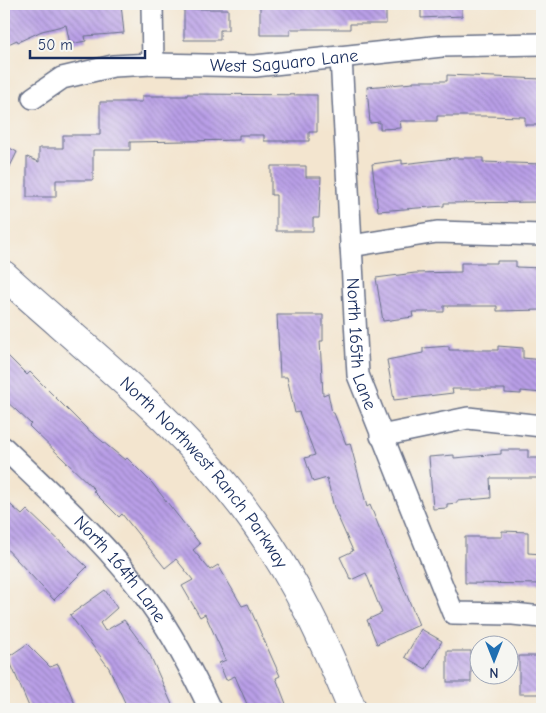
<svg xmlns="http://www.w3.org/2000/svg" width="546" height="713" font-family="'Comic Neue',sans-serif">
	<defs>
		<pattern id="building-back-hatch" width="6" height="6" patternUnits="userSpaceOnUse" patternTransform="scale(1.25)"><rect width="6" height="6" fill="#b99fe7"/><path d="M-1 5l2 2M0 0l6 6M5-1l2 2" fill="none" stroke="#9682be"/></pattern>
	</defs>
	<rect width="100%" height="100%" fill="#f6f6f2"/>
	<filter id="ink" filterUnits="userSpaceOnUse"><feTurbulence type="fractalNoise" baseFrequency=".02" numOctaves="2"/><feDisplacementMap in="SourceGraphic" scale="10" xChannelSelector="R" yChannelSelector="G"/><feConvolveMatrix kernelMatrix="1 2 1 2 8 2 1 2 1" color-interpolation-filters="sRGB"/></filter>
	<filter id="wash" filterUnits="userSpaceOnUse"><feTurbulence type="fractalNoise" baseFrequency=".0096" numOctaves="4" result="noise"/><feDisplacementMap in="SourceGraphic" scale="20" xChannelSelector="R" yChannelSelector="G"/><feGaussianBlur stdDeviation="1.12" result="paint"/><feColorMatrix in="noise" values="0 0 0 0 0 0 0 0 0 0 0 0 0 0 0 0 0 1.4 0 .05"/><feComposite in="paint" operator="in"/></filter>
	<g filter="url(#wash)">
		<rect width="100%" height="100%" fill="#f3e5cf"/>
		<g id="blocks">
			<g fill="url(#building-back-hatch)">
				<path d="M4,4h117l3,29 -39,3 1,5 -16,3 -4,-19 -24,6 -24,11 -1,-2 -13,6z"/>
				<path d="M260,4h126v20h-36v5h-60v6h-30z"/>
				<path d="M421,4h41v12l-41,2z"/>
				<path d="M184,9h44v21h-8v10h-36z"/>
				<path d="M447,75l95,4v46h-17v-8l-39,-1h-49v5h-37l1,7 -21,1v-7l-10,1 -3,-36 46,-4v-2h34z"/>
				<path d="M187,94l130,1v37h-8v9h-45v-6h-25v5l-109,2v8h-37v30h-37v17h-29v-40l12,5v-14h24v-13h37v-33h42v-6h45z"/>
				<path d="M4,145l13,7 -13,27z"/>
				<path d="M454,158h29v4l59,2v38l-98,1v3l-66,5 -6,-47 30,-4v4z"/>
				<path d="M271,166h35v11h15l-2,41h-6v13h-37v-36h-5z"/>
				<path d="M497,261h19v6l26,1v42l-45,1v-5h-53v6h-32l1,5 -30,4 -7,-43 39,-5 46,-1v-9h36z"/>
				<path d="M277,315h46v26h-3l3,54 5,-2 4,20h2l12,31 4,-1 17,64 3,-2 49,120 -42,19 -10,-24 15,-7 -16,-40 -15,7 -11,-23 13,-6 -19,-43 -7,-30 -14,4 -8,-24 10,-3 -16,-43 -4,1 -8,-36h-7z"/>
				<path d="M449,346v4h49v-4l25,2v10l19,2v33l-21,-2v3l-16,-1v-4h-53l1,4 -59,7 -7,-40 36,-7v-5z"/>
				<path d="M4,352l23,23 3,-3 56,56 39,32 2,-2 25,25 48,61 -7,6 17,20 8,-5 24,41 6,-2 32,72 -4,2 12,31h-39l-14,-33 -9,4 -7,-17 7,-3 -21,-46 -5,3 -18,-31 11,-6 -17,-21 -11,9 -43,-54 -3,3 -26,-26 2,-1 -66,-64 2,-2 -27,-25z"/>
				<path d="M501,450h27v8h14v20h-52l1,20 -34,3v2l-10,1v4l-14,1 -4,-52 25,-2v3l47,-4z"/>
				<path d="M4,499l18,16 5,-5 60,57 -33,33 -50,-54z"/>
				<path d="M502,531l26,1v21l14,1v30l-77,-1v-46h37z"/>
				<path d="M105,590l12,18 -17,15 5,8 19,-11 26,35 24,54h-46l-19,-41 -39,-53z"/>
				<path d="M421,629l21,12 -16,28 -21,-12z"/>
				<path d="M27,644l23,23 8,-3 19,45h-47l-22,-52z"/>
				<rect x="447" y="651" width="24" height="31"/>
				<rect x="519" y="656" width="23" height="38"/>
			</g>
		</g>
	</g>
	<g filter="url(#ink)">
		<use href="#blocks" fill-opacity="0" stroke="#676f86" stroke-width="1"/>
		<g fill="none" stroke-linecap="round" stroke-linejoin="round">
			<g stroke="#676f86" stroke-width="24">
				<g id="minor">
					<path d="M152,4l1,60"/>
					<path id="s1" d="M341,57l17,318 95,238 60,1 29,3"/>
					<path id="s2" d="M33,98l29,-20 51,-12 40,-2 102,2 187,-20 100,-2"/>
					<path d="M351,246l86,-14 105,3"/>
					<path d="M381,436l87,-18 74,8"/>
					<path id="s3" d="M4,448c51,49 105,97 146,155 23,32 43,70 60,106"/>
				</g>
			</g>
			<g stroke="#676f86" stroke-width="30">
				<g id="major">
					<path id="s4" d="M4,275c86,78 182,151 250,247 42,58 71,121 98,187"/>
				</g>
			</g>
			<use href="#minor" stroke="#fff" stroke-width="21"/>
			<use href="#major" stroke="#fff" stroke-width="28"/>
		</g>
	</g>
	<g text-anchor="middle" dominant-baseline="central" stroke-width="4.5" stroke-linejoin="round" paint-order="stroke">
		<g font-size="18" fill="#1b2f5e" stroke="#f6f6f2">
			<text stroke="none"><textPath href="#s2" startOffset="259">West Saguaro Lane</textPath></text>
			<text stroke="none"><textPath href="#s1" startOffset="288">North 165th Lane</textPath></text>
			<text stroke="none"><textPath href="#s4" startOffset="282">North Northwest Ranch Parkway</textPath></text>
			<text stroke="none"><textPath href="#s3" startOffset="168">North 164th Lane</textPath></text>
		</g>
	</g>
	<rect width="546" height="713" fill="none" stroke="#f6f6f2" stroke-width="20"/>
	<g transform="translate(494 660) rotate(180)"><circle r="24" fill="#f6f6f2" stroke="#9ea6b7"/>
	<path d="M0-4L9 19L0 12L-9 19Z" fill="#1f6fb2"/>
	<text y="-8" font-size="14" font-weight="bold" text-anchor="middle" fill="#1b2f5e">N</text>
	</g>
	<path d="M30 50v8h115v-8" fill="none" stroke="#1b2f5e" stroke-width="2.5"/>
	<text x="38" y="50" font-size="15" fill="#1b2f5e" stroke="#f6f6f2" stroke-width="4" paint-order="stroke">50 m</text>
</svg>
